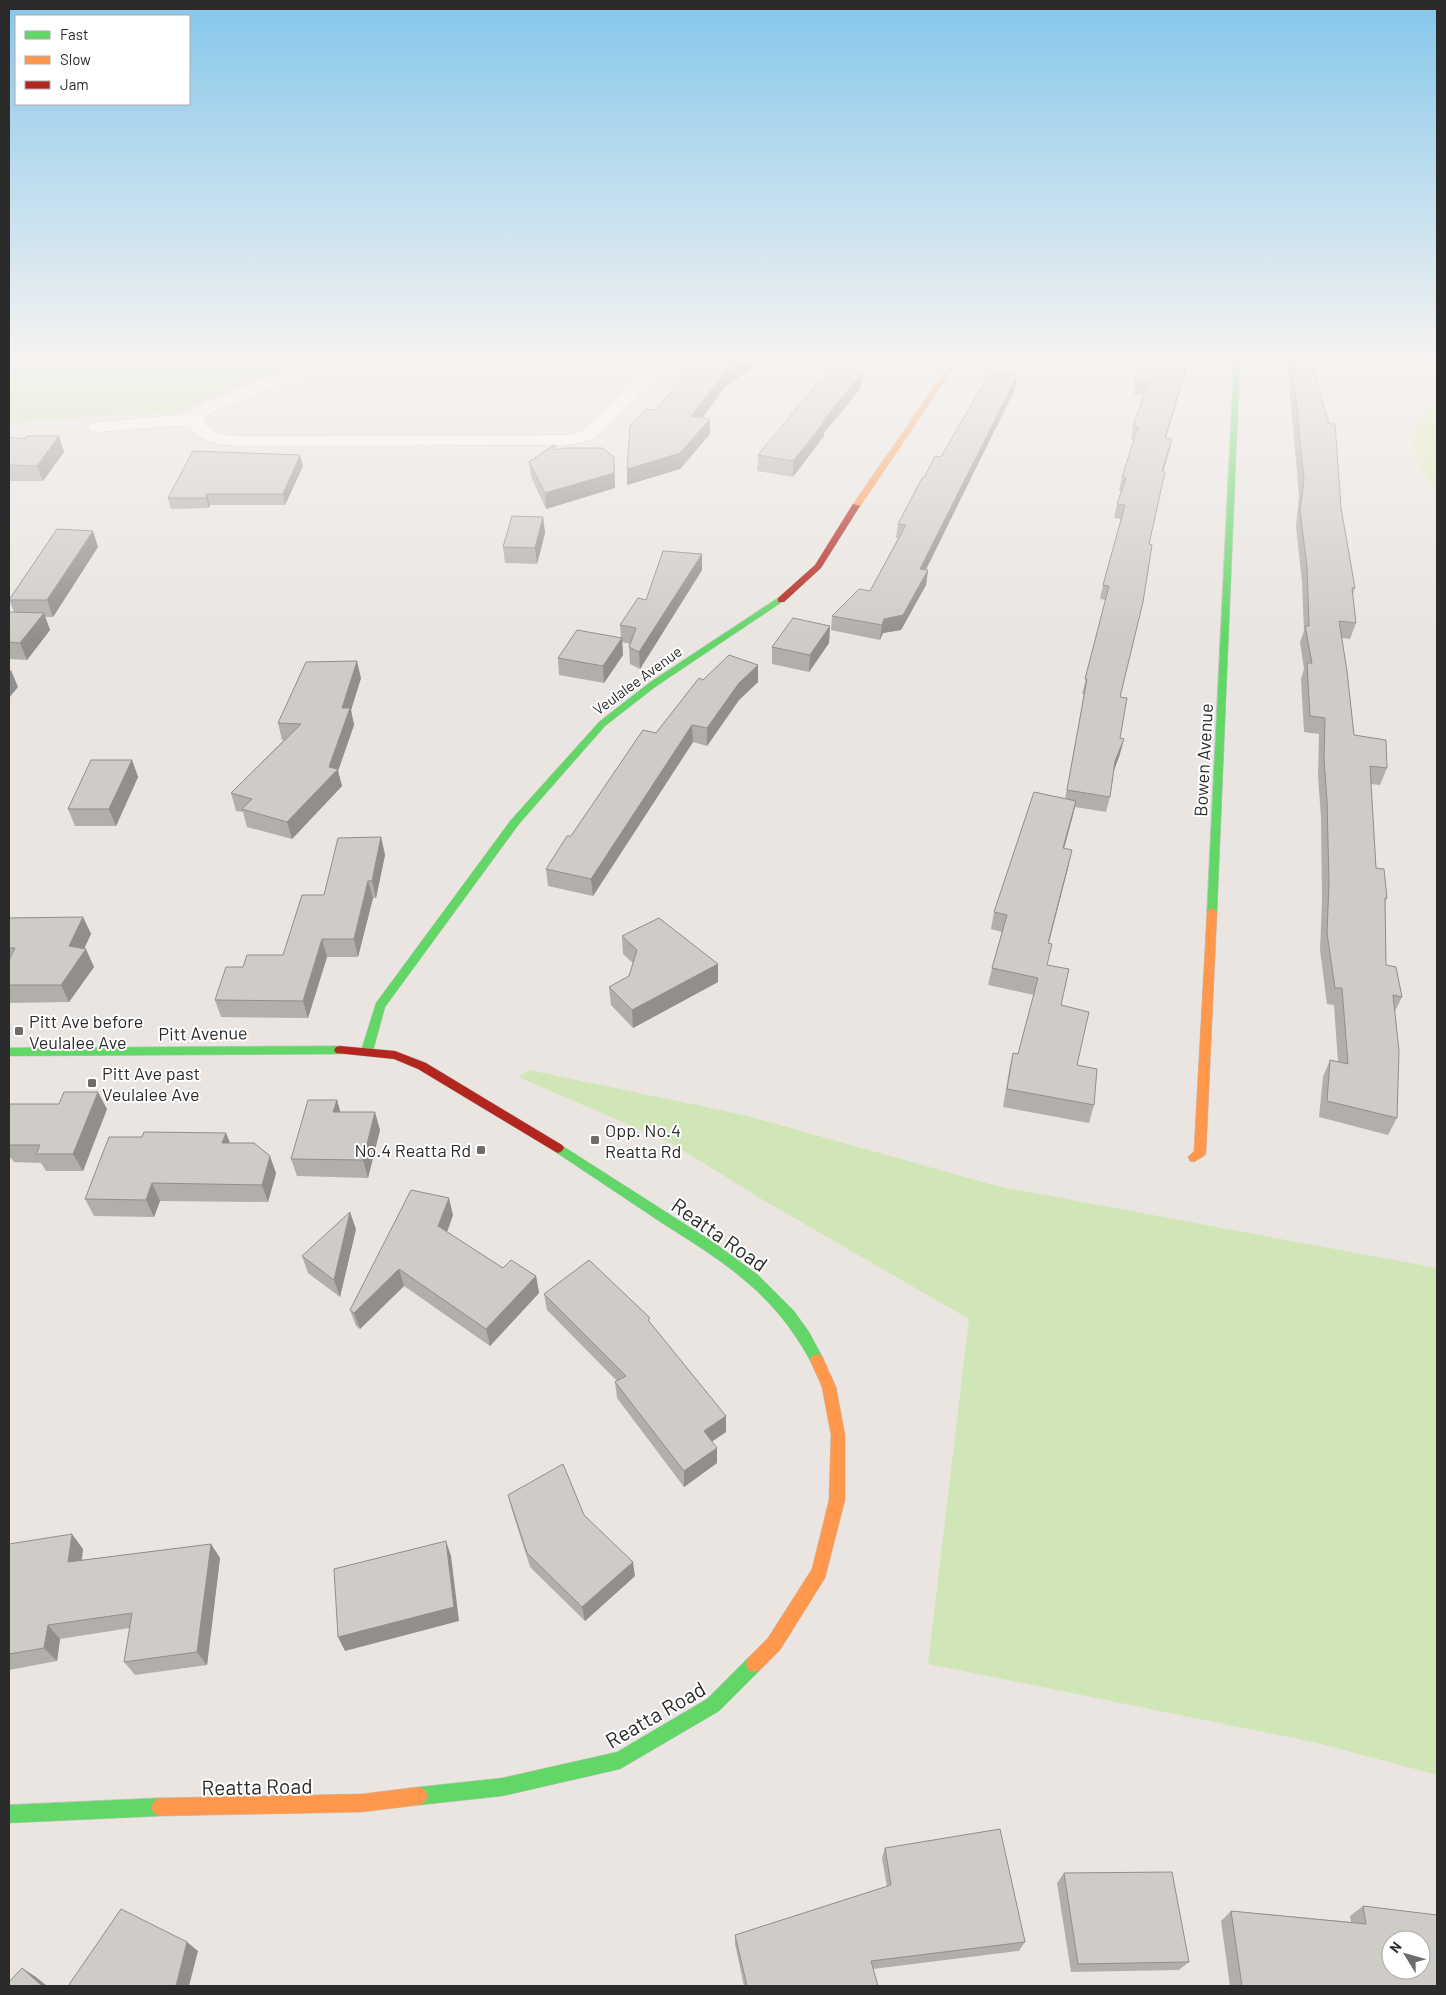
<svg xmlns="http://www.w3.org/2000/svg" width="1446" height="1995" font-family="Barlow,sans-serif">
	<rect width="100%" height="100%" fill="#eae5e0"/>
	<g fill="#d1e6b7">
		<path d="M9,361h295l-125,50 -170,12z"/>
		<path d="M529,1070l215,45 253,71 440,82v507l-119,-32 -390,-79 41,-345 -206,-119 -92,-57 -153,-66z"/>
	</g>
	<path fill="#deeab5" d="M1437,406v84c-24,-25 -38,-65 0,-84z"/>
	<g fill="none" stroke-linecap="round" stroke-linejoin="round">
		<g stroke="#c3c2c2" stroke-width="1">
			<path id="street" d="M314,361h22l-2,3 -117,46 -13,7 2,8 11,8 18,3 335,-1 11,-4 10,-8 61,-62h17l-66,70 -10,8 -22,6 -336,1c-19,-2 -36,-4 -46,-21l-92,7 -6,-1 -2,-4 2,-4 6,-1 92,-8 3,-4 13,-8z"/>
		</g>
		<g stroke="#c3c2c2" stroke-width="1">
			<g id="fast">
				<path d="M1234,361h6l-23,551 -5,4 -5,-4z"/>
				<path d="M778,598l7,2 -130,87 -50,39 -86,98 -134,183 -12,44 -2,3h-8l-2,-3 15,-48 135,-183 88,-98 50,-39z"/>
				<path d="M340,1046l4,1 2,3 -2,3 -4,1 -331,2v-8z"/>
				<path d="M558,1143l158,101 42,31 36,36 15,21 15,28 -2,4 -5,2 -5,-2c-37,-70 -85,-100 -150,-141 -36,-24 -72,-48 -108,-72l-2,-3 2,-3z"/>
				<path d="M754,1656l6,2 2,6 -2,6 -41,41 -99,58 -118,27 -83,9 -6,-3 -3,-6 3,-6 6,-3 83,-9 115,-26 90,-53 41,-41z"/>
				<path d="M160,1798l6,3 3,6 -3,6 -6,3 -151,7v-18z"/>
			</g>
		</g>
		<g stroke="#c3c2c2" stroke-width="1">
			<g id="slow">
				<path d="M952,361h6l-99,147h-6l-1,-2z"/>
				<path d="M1212,908l5,4 -11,241 -2,3 -10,6 -4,-1 -2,-4 6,-6 13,-239z"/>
				<path d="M817,1354l5,2 14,31 9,48v65l-20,78 -45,72 -20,20 -6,2 -6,-2 -2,-6 2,-6 20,-20 44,-69 17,-69 2,-65 -9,-48 -12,-27 2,-4z"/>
				<path d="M419,1787l6,3 3,6 -3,6 -6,3 -57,7 -202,4 -6,-3 -3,-6 3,-6 6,-3 202,-4z"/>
			</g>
		</g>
		<g stroke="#c3c2c2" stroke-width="1">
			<g id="jam">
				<path d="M853,504l7,2 -39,62 -37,34h-6v-4l37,-33z"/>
				<path d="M340,1046l55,5 31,12 136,82 2,3 -2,3 -4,2 -4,-2 -136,-82 -24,-10 -58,-6 -2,-3 2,-3z"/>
			</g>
		</g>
		<use href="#street" fill="#fcfbfa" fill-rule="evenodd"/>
		<use href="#fast" fill="#63d668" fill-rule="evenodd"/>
		<use href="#slow" fill="#ff974d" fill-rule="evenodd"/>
		<use href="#jam" fill="#b3261e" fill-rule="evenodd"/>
	</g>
	<g fill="#b2afab">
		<path d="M690,361h63v6l-27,19 -24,32 8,1v15l-30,35 -53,16 29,-75 35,-42z"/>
		<path d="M1143,361l23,77 6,1 -9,32 -43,226v57l-6,16 -4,27 -4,15 -31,-5 -11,42 4,19 -19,75 -2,22 14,40 16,60 17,40 -5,18 -86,-16 6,-36 4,-18 5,1 16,-59 -46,-10 4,-17 10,-36 -11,-3 3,-17 71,-113 19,-105h-2l24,-94 -6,-1 3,-14 18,-66 -7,-1 3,-14 4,-13h-2l3,-14 12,-37 -3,-1 2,-13 11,-31 -11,-1 2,-13z"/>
		<path d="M1287,361h24l30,147 14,80 -2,7 3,28 -6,16 -8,-1 12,97 33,33 -7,17 -9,-1 5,84 11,30 -2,5 1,62 16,32 -7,14 2,107 -9,17 -69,-18 4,-40 7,-17 8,2 -4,-57 -7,-1 -7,-54 2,-50 -1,-82 -3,-42 1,-42 -15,-2 -3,-53 3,-10 -4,-27 4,-11 -2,-49 -6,-55 3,-32z"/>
		<path d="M1321,361h44l-1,6 -42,-4z"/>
		<path d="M1017,376l-2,13 -89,181h2l-2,15 -25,45 -18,3 -3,7 -49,-10 1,-14 38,-25 28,-53h-2l2,-14 26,-46 17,-21z"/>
		<path d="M861,388l-37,45v3l-31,41 -36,-6 1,-16z"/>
		<path d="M59,436l5,16 -21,29h-34v-44l16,2z"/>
		<path d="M556,450l58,7 1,31 -69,21 -15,-32 -2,-15z"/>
		<path d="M303,466l-18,39h-75l-1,3 -38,1 -3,-11z"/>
		<path d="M543,517l2,16 -8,31 -32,-1 -2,-16z"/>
		<path d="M98,547l-45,70h-8l5,13 -23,30 -18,-1v-46l5,-1 -5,-12z"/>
		<path d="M702,570l-62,99 -10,-5 -1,-17 2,-3 -9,-2 1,13 -19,28 -45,-8 -1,-17 63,-20 -1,-13 26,-25z"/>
		<path d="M830,626l-1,17 -20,29 -37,-8v-17z"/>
		<path d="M361,678l-10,32 3,15 -16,46 4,15 -50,53 -45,-12 -4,-15 -7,-1 -5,-18 53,-53h-2l-4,-17z"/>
		<path d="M703,680l55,2 -19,18 -32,46 -14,-4 -100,154 -45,-10 -2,-17 25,-33 85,-103z"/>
		<path d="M132,760l6,17 -22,49h-41l-7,-17z"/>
		<path d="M381,837l4,18 -9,43h-3l-15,59h-31l-19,61 -87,-1 -6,-17 28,-33 40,-12 41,-60z"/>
		<path d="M83,917l8,17 -7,15 10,18 -25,35 -60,1v-85z"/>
		<path d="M622,936l96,28v18l-85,46 -22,-23 -2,-18 20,-11 4,-13 -10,-9z"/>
		<path d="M337,1100l3,12 40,18 -12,48 -71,-2 -6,-17z"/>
		<path d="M9,1104l98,5 -24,62h-37l-5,-8 -27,-1 -3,-4h-2z"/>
		<path d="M230,1143l46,30 -8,29 -108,-1 -6,16 -60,-1 -9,-17z"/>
		<path d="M453,1215l-6,17 56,36 33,8 3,17 -49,53 -86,-60 -44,43 -4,-3 -6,-16z"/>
		<path d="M356,1229l-16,68 -32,-24 -6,-17z"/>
		<path d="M544,1294l106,29 76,109 -14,9 5,22 -33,24 -67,-89 -2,-16 2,-1 -70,-71z"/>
		<path d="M508,1495l76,20 51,61 -50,45 -55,-54 -18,-57z"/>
		<path d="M9,1544l74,5 -1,11 129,-16 9,14 -13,107 -72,10 -11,-13 6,-34 -70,11 -3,22 -48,9z"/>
		<path d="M885,1848l140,94 -6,9 -146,18 5,17h-134l-9,-42v-9l152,-48 -5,-29z"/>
		<path d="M1064,1873l125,89 -10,8 -108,2 -14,-89z"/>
		<path d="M1363,1906l74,80h-207l-9,-65 10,-10 120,11 -1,-6z"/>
	</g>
	<g fill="#918e8b">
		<path d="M740,361h13v6l-27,19 -34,45 -1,-15 35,-45z"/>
		<path d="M1188,361h1l-27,90 3,-13z"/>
		<path d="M862,373l-1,15 -37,45v3l-31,41v-16l30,-40z"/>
		<path d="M1017,376l-2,13 -96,194 1,-14z"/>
		<path d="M710,419v15l-30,35 -53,16v-16z"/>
		<path d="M59,436l5,16 -21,29 -6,-15z"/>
		<path d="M1172,439l-3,13 -10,33 3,-14z"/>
		<path d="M300,455l3,11 -18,39 -2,-11z"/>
		<path d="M614,457l1,31 -69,21 -1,-16z"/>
		<path d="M207,494l3,11 -1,3 -3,-10z"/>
		<path d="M543,517l2,16 -8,31 -2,-16z"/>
		<path d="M93,531l5,16 -45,70 -6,-17z"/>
		<path d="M702,554v16l-62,99 -1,-17z"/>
		<path d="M928,570l-2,15 -25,45 -18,3 -3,7 2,-15 2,-6z"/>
		<path d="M44,613l6,17 -23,30 -7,-17z"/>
		<path d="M830,626l-1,17 -20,29 1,-17z"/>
		<path d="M622,638l1,17 -19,28 -1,-17z"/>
		<path d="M357,661l4,17 -10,32 3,15 -16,46 4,15 -50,53 -5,-17 42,-55 13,-59z"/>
		<path d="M758,665v17l-19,18 -32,46v-18l32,-45z"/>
		<path d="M11,670l7,17 -9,11v-26z"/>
		<path d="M692,725l1,17 -100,154 -2,-17z"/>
		<path d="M1124,739l-4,15 -8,22 3,-15z"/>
		<path d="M132,760l6,17 -22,49 -7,-17z"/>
		<path d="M1076,801l-4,18 -13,47 4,-18z"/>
		<path d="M381,837l4,18 -9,43 -4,-17z"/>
		<path d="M1072,850l-4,18 -24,92 4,-17z"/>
		<path d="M368,881l5,17 -15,59 -4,-18z"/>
		<path d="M83,917l8,17 -12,25 7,-10 8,18 -25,35 -8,-17 8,-39z"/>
		<path d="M322,939l5,18 -19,61 -5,-17z"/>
		<path d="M718,964v18l-85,46 -1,-18z"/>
		<path d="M98,1092l9,17 -24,62 -10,-17z"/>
		<path d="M337,1100l5,18 -9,-6z"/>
		<path d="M375,1112l5,18 -12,48 -5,-18z"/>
		<path d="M226,1133l7,17 -11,-7z"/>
		<path d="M270,1156l6,17 -8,29 -6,-17z"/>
		<path d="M152,1183l8,18 -6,16 -8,-17z"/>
		<path d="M449,1198l4,17 -10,28 -5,-17z"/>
		<path d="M350,1212l6,17 -16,68 -6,-17z"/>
		<path d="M399,1269l5,17 -44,43 -6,-16z"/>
		<path d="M536,1276l3,17 -49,53 -4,-17z"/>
		<path d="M726,1416v16l-22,15v-16z"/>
		<path d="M717,1448v15l-33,24v-16z"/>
		<path d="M72,1534l11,15 -4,27 -11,-14z"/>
		<path d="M446,1541l5,15 8,65 -114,30 -7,-14z"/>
		<path d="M211,1544l9,14 -13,107 -10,-13z"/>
		<path d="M633,1562l2,14 -50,45 -3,-14z"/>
		<path d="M48,1625l12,14 -3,22 -13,-13z"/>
		<path d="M187,1942l11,9 -9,35h-13z"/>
		<path d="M22,1968l14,9 11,9h-5z"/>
	</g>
	<g fill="#cfcbc7" stroke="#918e8b" fill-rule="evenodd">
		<path d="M696,361h44l-14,10 -35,45 19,3 -30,34 -53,16 3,-43 16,-17 10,1z"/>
		<path d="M1143,361h45l-23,77 7,1 -10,32 3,1 -16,72 3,1 -9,57 -23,95 7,1 -7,40 4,1 -9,22 -5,36 -43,-7 20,-111h-2l24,-93 -6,-1 22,-80 -8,-1 9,-26 -4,-1 16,-50 -5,-1 15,-43 -13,-2z"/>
		<path d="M1292,361h19l18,63h6l6,84 14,80h-3l4,35 -17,-2 8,50 7,64 32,5 1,28 -17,-2 6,102 8,1 3,29h-2l1,67 10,2 6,30 -9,-2 6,56 -2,67 -70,-17 3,-41 18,4 -6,-76h-7l-8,-55 2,-50 -2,-82 -3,-42 1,-41 -15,-2 -3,-53h5l-7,-37h4l-2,-59 -7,-56 4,-31z"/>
		<path d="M830,368l32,5 -39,48h2l-32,40 -35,-6z"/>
		<path d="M990,372l27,4 -97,193 8,1 -25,45 -19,4 -2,6 -50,-9 27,-27 11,2 36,-66 -8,-1 24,-46h2l11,-22 6,1z"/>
		<path d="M27,436h32l-22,30 -28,-1v-28l16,2z"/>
		<path d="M554,445l2,5 7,-2h39l12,9v16l-69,20 -16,-31z"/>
		<path d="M193,451l107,4 -17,39h-76l-1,4h-38z"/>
		<path d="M512,516l31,1 -8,31 -32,-1z"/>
		<path d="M57,529l36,2 -46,69h-38z"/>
		<path d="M663,551l39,3 -63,98 -10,-5 7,-19 -16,-3 18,-27 8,2z"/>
		<path d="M10,612l34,1 -24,30 -11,-1v-29z"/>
		<path d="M793,618l37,8 -20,29 -38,-8z"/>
		<path d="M577,630l45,8 -19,28 -45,-8z"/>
		<path d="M729,655l29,10 -19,18 -32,45 -15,-3 -101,154 -45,-10 21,-33h4l72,-106 13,3 43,-55 4,2z"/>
		<path d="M357,661l-15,47h8l-21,59 9,2 -51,53 -45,-13 10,-10 -21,-6 70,-69 -23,-1 28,-61z"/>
		<path d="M91,760h41l-23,49h-41z"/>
		<path d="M1034,792l42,9 -13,47 9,2 -24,93 4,1 -5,21 22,4 -8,36 28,7 -12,53 20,4 -3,36 -87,-16 6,-36 5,1 20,-76 -46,-10 15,-53 -13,-3z"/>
		<path d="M381,837l-9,44h-4l-14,58h-32l-19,62 -88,-1 11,-33h17l4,-12h36l19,-60h22l14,-57z"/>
		<path d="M83,917l-14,29 17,3 -25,36h-52v-25l6,-12h-6v-30z"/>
		<path d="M659,918l59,46 -86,46 -23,-23 20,-11 8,-26 -15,-14z"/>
		<path d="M64,1092h34l-25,62h-37l4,-9h-31v-41h50z"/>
		<path d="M308,1100h29l-4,12h42l-12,48 -72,-1z"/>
		<path d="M144,1132l82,1 -4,10h32l16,13 -8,29 -110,-2 -6,17 -61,-1 24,-62h33z"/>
		<path d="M411,1190l38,8 -11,28 65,42 8,-8 25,16 -50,53 -87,-60 -45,44 -4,-3z"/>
		<path d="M350,1212l-16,68 -32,-24z"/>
		<path d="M589,1260l61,58 -2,2 78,96 -22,15 13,17 -33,23 -69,-89 11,-6 -82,-82z"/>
		<path d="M563,1464l21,51 49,47 -51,45 -55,-54 -19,-58z"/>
		<path d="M72,1534l-4,28 143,-18 -14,108 -73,10 8,-49 -84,12 -4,23 -35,6v-110z"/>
		<path d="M446,1541l8,66 -116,30 -4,-68z"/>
		<path d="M1000,1829l25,113 -154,19 7,25h-131l-12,-51 156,-50 -6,-37z"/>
		<path d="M1172,1872l17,90 -111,2 -14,-91z"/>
		<path d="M1363,1906l74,9v71h-195l-11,-75 135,13zM1391,1940h30v30h-30z"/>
		<path d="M121,1909l66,33 -11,44h-108z"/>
		<path d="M22,1968l20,18h-33v-4z"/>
	</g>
	<linearGradient id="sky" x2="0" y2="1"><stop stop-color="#85c7eb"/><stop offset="0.56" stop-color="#f6f3f1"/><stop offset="1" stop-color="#f6f3f1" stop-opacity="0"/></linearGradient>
	<rect width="1446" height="640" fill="url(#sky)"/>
	<g fill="#6e6c6a" stroke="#fff" stroke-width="2">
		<rect x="14" y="1026" width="10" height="10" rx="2.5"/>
		<rect x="87" y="1078" width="10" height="10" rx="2.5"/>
		<rect x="590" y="1135" width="10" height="10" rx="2.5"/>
		<rect x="476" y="1145" width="10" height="10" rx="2.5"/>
	</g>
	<g text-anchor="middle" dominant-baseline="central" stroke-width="4" stroke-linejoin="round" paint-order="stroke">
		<g font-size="15" fill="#2b2b2b" stroke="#fff">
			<text transform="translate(637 680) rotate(-36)">Veulalee Avenue</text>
		</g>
		<g font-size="18" fill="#2b2b2b" stroke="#fff">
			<text transform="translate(1203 760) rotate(-87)">Bowen Avenue</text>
			<text transform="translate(203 1033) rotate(-1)">Pitt Avenue</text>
		</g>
		<g font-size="18" fill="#2b2b2b" stroke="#fff" text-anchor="start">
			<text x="29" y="1021">Pitt Ave before<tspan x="29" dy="21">Veulalee Ave</tspan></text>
			<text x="102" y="1073">Pitt Ave past<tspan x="102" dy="21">Veulalee Ave</tspan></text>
			<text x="605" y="1130">Opp. No.4<tspan x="605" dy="21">Reatta Rd</tspan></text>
			<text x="471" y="1150" text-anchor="end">No.4 Reatta Rd</text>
		</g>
		<g font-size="21" fill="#2b2b2b" stroke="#fff">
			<text transform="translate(720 1234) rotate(35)">Reatta Road</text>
			<text transform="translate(655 1714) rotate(-30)">Reatta Road</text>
			<text transform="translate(257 1786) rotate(-1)">Reatta Road</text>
		</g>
	</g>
	<rect width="1446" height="1995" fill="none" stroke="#2b2b2b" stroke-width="20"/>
	<rect x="15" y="15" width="175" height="90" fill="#ffffff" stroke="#aaaaaa"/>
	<rect x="25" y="31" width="25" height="8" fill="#63d668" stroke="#aaaaaa"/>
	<text x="60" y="40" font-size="15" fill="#2b2b2b">Fast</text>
	<rect x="25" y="56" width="25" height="8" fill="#ff974d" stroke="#aaaaaa"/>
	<text x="60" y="65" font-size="15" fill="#2b2b2b">Slow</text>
	<rect x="25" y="81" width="25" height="8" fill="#b3261e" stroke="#aaaaaa"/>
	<text x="60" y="90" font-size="15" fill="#2b2b2b">Jam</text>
	<g transform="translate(1406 1955) rotate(307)"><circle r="24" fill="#ffffff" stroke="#aaaaaa"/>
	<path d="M0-4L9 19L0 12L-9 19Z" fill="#6e6c6a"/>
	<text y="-8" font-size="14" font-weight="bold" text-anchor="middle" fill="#2b2b2b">N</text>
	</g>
</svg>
